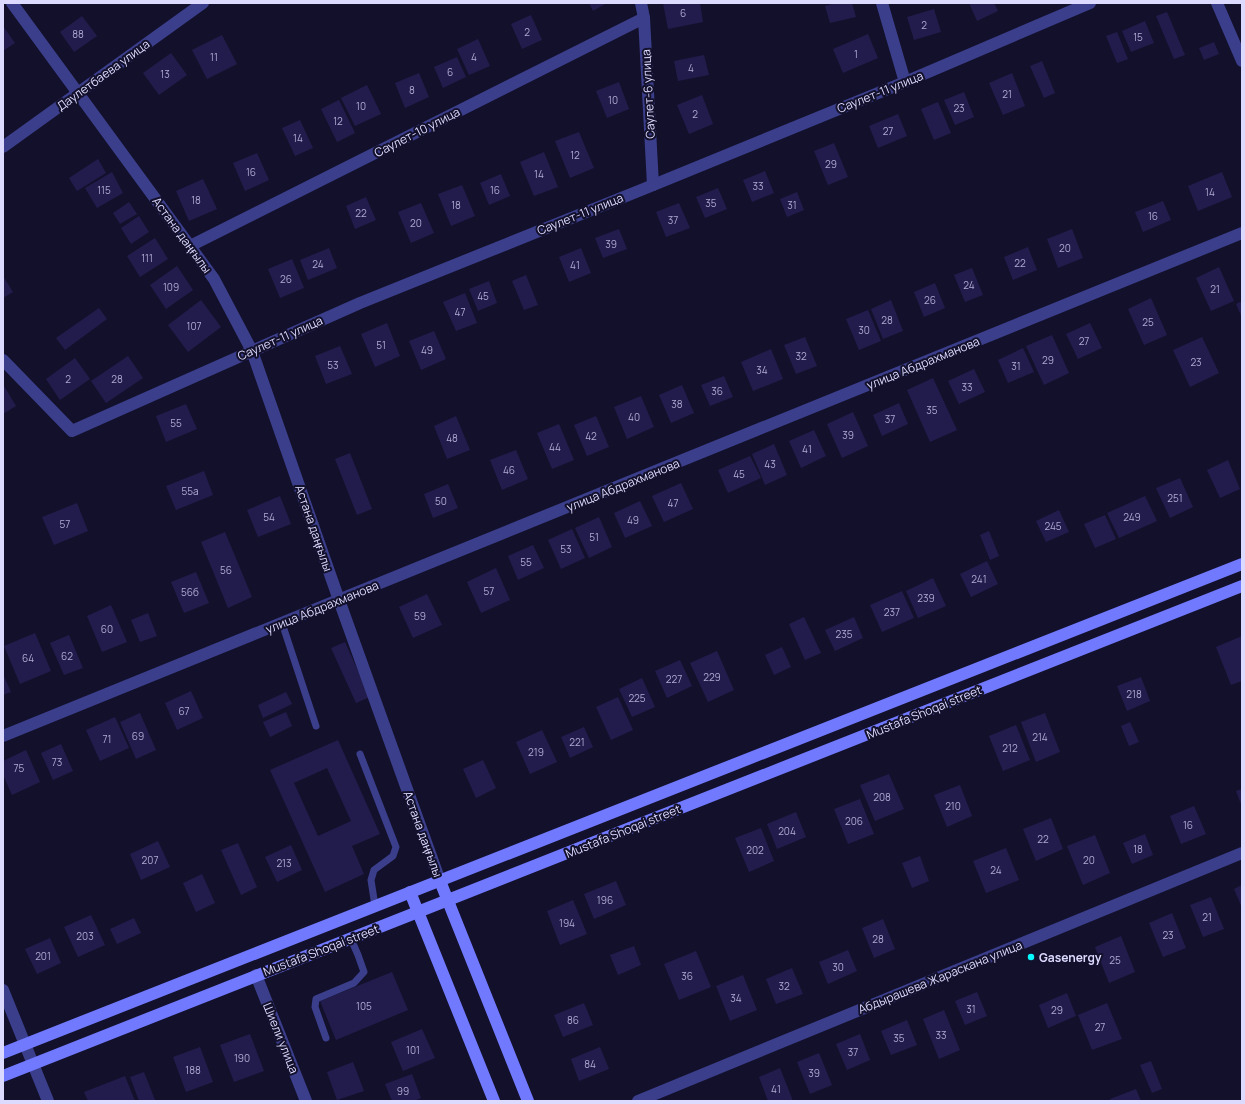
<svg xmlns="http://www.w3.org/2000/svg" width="1245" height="1104" font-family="Manrope,sans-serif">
	<rect width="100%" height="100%" fill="#13102b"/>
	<g fill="#221c4c" fill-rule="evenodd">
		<path d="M589,3h18l-14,8z"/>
		<path d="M663,3h37l3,19 -35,7z"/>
		<path d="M835,3h17l4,14 -26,6 -5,-17z"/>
		<path d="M969,3h25l4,8 -21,10z"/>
		<path d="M934,9l7,23 -27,8 -7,-23z"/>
		<path d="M1167,12l18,43 -11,4 -18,-43z"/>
		<path d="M531,15l11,25 -20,9 -11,-25z"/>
		<path d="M82,16l15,20 -23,16 -14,-20z"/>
		<path d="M1145,21l9,22 -23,9 -9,-21z"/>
		<path d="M3,26l12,17 -12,8z"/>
		<path d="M1117,32l11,27 -11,4 -11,-27z"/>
		<path d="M868,34l10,24 -35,15 -10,-24z"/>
		<path d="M222,35l15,29 -30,15 -15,-29z"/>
		<path d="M478,39l12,27 -21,9 -12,-26z"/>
		<path d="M1214,42l5,12 -15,6 -5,-12z"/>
		<path d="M171,53l16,22 -28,20 -16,-22z"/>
		<path d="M704,55l5,20 -31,6 -4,-20z"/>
		<path d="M457,57l9,20 -23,11 -9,-21z"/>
		<path d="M1042,61l13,32 -11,5 -14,-32z"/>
		<path d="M419,73l10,24 -24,11 -10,-25z"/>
		<path d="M1012,73l13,33 -22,9 -14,-32z"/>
		<path d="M619,82l10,27 -22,9 -11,-27z"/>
		<path d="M367,85l14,29 -26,12 -14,-28z"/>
		<path d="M964,92l10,25 -19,8 -11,-25z"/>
		<path d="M702,95l11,29 -24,10 -12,-29z"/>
		<path d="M339,100l16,33 -18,9 -16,-33z"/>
		<path d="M938,102l13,31 -17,7 -13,-31z"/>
		<path d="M898,114l9,22 -29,12 -9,-22z"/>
		<path d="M300,120l13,28 -18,8 -13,-28z"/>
		<path d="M579,132l15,36 -24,10 -15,-37z"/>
		<path d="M834,143l14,34 -20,8 -14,-34z"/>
		<path d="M544,152l14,35 -24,9 -14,-34z"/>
		<path d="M257,153l12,27 -24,11 -12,-28z"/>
		<path d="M98,159l8,14 -29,18 -8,-13z"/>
		<path d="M765,171l9,22 -22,9 -9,-22z"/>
		<path d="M112,172l11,21 -26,15 -12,-20z"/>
		<path d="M1222,172l10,25 -34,14 -10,-25z"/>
		<path d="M501,174l9,22 -21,9 -9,-22z"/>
		<path d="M203,179l14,30 -28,12 -13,-30z"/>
		<path d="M462,185l13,31 -24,10 -13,-32z"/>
		<path d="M718,188l9,21 -22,9 -9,-21z"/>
		<path d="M797,192l7,18 -17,7 -7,-18z"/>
		<path d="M366,197l10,23 -21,9 -9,-23z"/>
		<path d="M1163,201l8,19 -28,12 -8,-20z"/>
		<path d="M129,202l8,12 -17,10 -7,-11z"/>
		<path d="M421,203l13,30 -23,10 -13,-31z"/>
		<path d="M679,203l11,25 -24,9 -10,-25z"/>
		<path d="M139,216l10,16 -18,12 -10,-16z"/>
		<path d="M619,229l8,20 -24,9 -8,-20z"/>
		<path d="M1072,229l11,29 -25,10 -11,-29z"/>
		<path d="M155,238l13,21 -28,18 -13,-21z"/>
		<path d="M1028,247l9,23 -24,10 -9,-23z"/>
		<path d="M329,248l8,20 -29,12 -8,-20z"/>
		<path d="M581,248l10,25 -22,9 -10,-25z"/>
		<path d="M292,259l12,29 -24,10 -12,-29z"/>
		<path d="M177,266l16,24 -27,19 -16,-24z"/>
		<path d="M1219,267l15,34 -23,10 -15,-33z"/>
		<path d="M972,268l11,27 -18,7 -11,-27z"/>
		<path d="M526,275l12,30 -14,5 -12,-29z"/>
		<path d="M3,276l10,16 -10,6z"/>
		<path d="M489,281l8,22 -19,8 -9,-22z"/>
		<path d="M935,283l10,25 -21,9 -10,-25z"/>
		<path d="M465,293l12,30 -21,8 -13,-29z"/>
		<path d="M1151,298l16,37 -23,10 -16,-36z"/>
		<path d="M201,300l20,27 -33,25 -20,-27z"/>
		<path d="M891,300l12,31 -20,8 -12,-30z"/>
		<path d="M1242,301v17l-6,-14z"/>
		<path d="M99,308l8,11 -42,31 -9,-12z"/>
		<path d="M868,310l13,31 -22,9 -13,-31z"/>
		<path d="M387,323l13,33 -25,11 -14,-33z"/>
		<path d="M1090,323l12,25 -24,11 -12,-25z"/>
		<path d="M434,331l12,28 -25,11 -12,-29z"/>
		<path d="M1052,335l17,38 -25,12 -18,-39z"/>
		<path d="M805,337l12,29 -21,8 -12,-29z"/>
		<path d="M1202,337l17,36 -29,14 -17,-37z"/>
		<path d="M340,346l12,28 -26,10 -11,-28z"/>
		<path d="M1023,348l11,24 -26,11 -10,-23z"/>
		<path d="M771,349l12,30 -30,12 -12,-29z"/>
		<path d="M128,356l15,22 -37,25 -15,-22z"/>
		<path d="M75,358l15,21 -30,21 -14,-21z"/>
		<path d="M974,369l11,23 -26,12 -11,-23z"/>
		<path d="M724,376l9,21 -23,9 -9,-21z"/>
		<path d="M933,378l24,52 -27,12 -23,-52z"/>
		<path d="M682,385l12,28 -23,10 -12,-28z"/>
		<path d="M4,386l12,20 -13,8v-27z"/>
		<path d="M641,396l13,31 -27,12 -13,-32z"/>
		<path d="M899,403l9,21 -26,12 -9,-21z"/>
		<path d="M186,404l11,25 -31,13 -10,-26z"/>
		<path d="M853,412l15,34 -26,12 -15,-34z"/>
		<path d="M456,416l14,34 -23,9 -13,-33z"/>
		<path d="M596,416l13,31 -22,9 -13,-31z"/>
		<path d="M559,424l15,36 -22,9 -15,-36z"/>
		<path d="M814,430l12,26 -25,12 -12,-27z"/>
		<path d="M774,444l13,31 -22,10 -13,-31z"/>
		<path d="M516,450l12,29 -26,11 -12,-30z"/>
		<path d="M350,453l22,56 -15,6 -22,-56z"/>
		<path d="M750,456l11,22 -33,15 -10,-23z"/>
		<path d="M1228,460l12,29 -20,9 -13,-28z"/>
		<path d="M204,471l9,24 -37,15 -10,-24z"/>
		<path d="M1180,478l13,29 -23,11 -14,-30z"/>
		<path d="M681,483l12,26 -29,13 -12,-26z"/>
		<path d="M448,484l10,24 -25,10 -9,-24z"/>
		<path d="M280,496l11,28 -33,13 -11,-27z"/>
		<path d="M1145,496l12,25 -38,17 -12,-25z"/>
		<path d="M640,501l12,25 -27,12 -11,-25z"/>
		<path d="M77,503l11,28 -34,14 -12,-28z"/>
		<path d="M1059,510l10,22 -23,10 -10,-21z"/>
		<path d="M1105,515l11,24 -21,9 -11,-24z"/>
		<path d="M599,517l13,30 -23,11 -14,-30z"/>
		<path d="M572,529l13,29 -24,11 -13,-29z"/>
		<path d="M989,531l10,25 -9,4 -10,-25z"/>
		<path d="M225,532l27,65 -24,11 -27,-66z"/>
		<path d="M533,545l11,23 -26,12 -10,-24z"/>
		<path d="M987,561l11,23 -27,13 -11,-23z"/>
		<path d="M496,568l14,32 -29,13 -14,-31z"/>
		<path d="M196,572l13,31 -25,10 -13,-31z"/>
		<path d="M933,578l13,28 -28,12 -12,-27z"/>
		<path d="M902,591l12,27 -32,14 -12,-27z"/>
		<path d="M427,594l15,31 -29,13 -14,-31z"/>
		<path d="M111,605l16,37 -25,10 -15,-36z"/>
		<path d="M148,613l9,23 -17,6 -9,-22z"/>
		<path d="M804,617l17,36 -16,7 -16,-36z"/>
		<path d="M854,617l9,21 -28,13 -10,-21z"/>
		<path d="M35,633l16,38 -31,13 -16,-38z"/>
		<path d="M69,635l14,33 -19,7 -14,-32z"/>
		<path d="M1242,636v45l-11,4 -15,-38z"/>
		<path d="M345,642l25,55 -14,6 -25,-55z"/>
		<path d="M782,647l9,20 -17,8 -9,-20z"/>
		<path d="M717,651l17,39 -26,12 -18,-39z"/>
		<path d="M680,660l12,26 -25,12 -12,-27z"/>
		<path d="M3,674l8,18 -8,3z"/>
		<path d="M1141,677l9,24 -23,10 -10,-25z"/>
		<path d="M642,678l13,29 -23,10 -13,-28z"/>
		<path d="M191,691l12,27 -26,12 -12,-27z"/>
		<path d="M286,692l6,12 -29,14 -5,-13z"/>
		<path d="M618,697l15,33 -22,10 -15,-33z"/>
		<path d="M286,712l6,14 -22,11 -7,-15z"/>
		<path d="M140,713l16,37 -20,9 -16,-37z"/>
		<path d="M1045,713l15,39 -24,10 -15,-40z"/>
		<path d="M115,717l14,31 -29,13 -14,-31z"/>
		<path d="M1130,722l9,20 -10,4 -8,-20z"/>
		<path d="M1016,725l14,35 -27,11 -14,-35z"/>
		<path d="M584,727l9,20 -23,11 -9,-21z"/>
		<path d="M542,730l15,32 -27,12 -14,-32z"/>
		<path d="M338,740l42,94 -28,12 12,28 -39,18 -55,-122zM327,768l24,53 -33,15 -24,-53z"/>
		<path d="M61,744l12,27 -20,9 -12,-27z"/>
		<path d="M26,750l14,32 -28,13 -9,-20v-14z"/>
		<path d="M483,760l13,28 -20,10 -13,-29z"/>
		<path d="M889,774l15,35 -29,12 -15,-36z"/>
		<path d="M960,785l12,31 -25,11 -13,-32z"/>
		<path d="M1242,789v18l-6,-16z"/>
		<path d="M860,799l14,35 -26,10 -14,-35z"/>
		<path d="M1194,806l12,28 -25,10 -11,-28z"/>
		<path d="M796,812l10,25 -29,12 -10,-25z"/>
		<path d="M1051,818l12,31 -27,12 -13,-32z"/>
		<path d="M761,828l13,33 -25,11 -14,-34z"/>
		<path d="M1145,834l8,21 -21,9 -9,-21z"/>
		<path d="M1095,835l15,38 -27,12 -16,-39z"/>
		<path d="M158,841l12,26 -29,13 -11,-26z"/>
		<path d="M238,843l19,44 -16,8 -20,-45z"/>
		<path d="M291,845l11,25 -25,12 -12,-25z"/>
		<path d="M1006,848l13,32 -33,13 -13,-32z"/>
		<path d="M920,856l9,25 -17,7 -10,-25z"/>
		<path d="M202,874l13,29 -19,9 -13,-29z"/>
		<path d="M616,881l10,24 -32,14 -10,-25z"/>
		<path d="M1242,885v23l-8,-19z"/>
		<path d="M1211,897l13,32 -21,8 -13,-32z"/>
		<path d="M573,900l14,34 -27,11 -13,-34z"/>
		<path d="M1172,913l14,35 -23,9 -14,-34z"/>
		<path d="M91,915l14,30 -27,12 -14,-30z"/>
		<path d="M134,918l7,15 -24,11 -7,-15z"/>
		<path d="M883,919l12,30 -21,9 -12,-30z"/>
		<path d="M1121,936l14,36 -26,11 -14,-36z"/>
		<path d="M50,938l11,25 -24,11 -12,-25z"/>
		<path d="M634,946l7,19 -23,10 -8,-20z"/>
		<path d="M848,950l9,21 -29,13 -9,-22z"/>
		<path d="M696,951l15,36 -32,13 -15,-36z"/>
		<path d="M792,968l11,26 -27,10 -10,-25z"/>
		<path d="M392,972l16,38 -72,30 -16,-39z"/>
		<path d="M743,975l14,35 -27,11 -14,-35z"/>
		<path d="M977,992l10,24 -22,9 -10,-24z"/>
		<path d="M1067,993l9,23 -28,12 -9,-23z"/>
		<path d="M584,1003l9,22 -30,12 -9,-22z"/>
		<path d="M1107,1003l15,36 -30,11 -14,-35z"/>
		<path d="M944,1010l16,40 -21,9 -16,-40z"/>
		<path d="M907,1020l10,25 -26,10 -10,-24z"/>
		<path d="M422,1029l13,29 -32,13 -12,-29z"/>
		<path d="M250,1034l14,37 -30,11 -14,-37z"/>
		<path d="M860,1034l10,26 -23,10 -11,-26z"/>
		<path d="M200,1047l13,35 -27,10 -13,-35z"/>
		<path d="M600,1047l9,22 -30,12 -8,-22z"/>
		<path d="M819,1053l13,32 -22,9 -13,-32z"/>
		<path d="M1151,1061l11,28 -10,4 -12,-28z"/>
		<path d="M353,1062l11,29 -27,9 -10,-28z"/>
		<path d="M780,1068l13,33h-25l-9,-24z"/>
		<path d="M144,1072l11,28 -3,1h-13l-9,-24z"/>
		<path d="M412,1074l9,24 -7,3h-22l-7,-17z"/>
		<path d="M125,1076l10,25h-47l-4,-9z"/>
		<path d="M1136,1089l5,12h-31v-2z"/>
	</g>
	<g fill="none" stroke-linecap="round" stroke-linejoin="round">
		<g stroke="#3b3e8b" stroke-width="7">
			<path d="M282,623l34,103"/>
			<path d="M360,754l36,93 -3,9 -19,14 -3,10 4,26"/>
			<path d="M326,1038l-11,-31 1,-8 38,-16 10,-11 -6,-17 -7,-16"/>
		</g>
		<g stroke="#3b3e8b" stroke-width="12">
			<path d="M12,3l202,276 38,72 87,249 101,281"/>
			<path d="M641,3l3,15 9,167"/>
			<path d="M882,3l23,79"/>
			<path d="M1217,3l25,58"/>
			<path d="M3,147l200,-144"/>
			<path d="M190,246l454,-228"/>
			<path d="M3,360l69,71 288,-128 286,-115 259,-106 185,-79"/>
			<path d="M3,736l1239,-503"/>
			<path d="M256,975l50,126"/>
			<path d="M3,990l45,111"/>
			<path d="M638,1101l604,-248"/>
		</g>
		<g stroke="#7179ff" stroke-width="12">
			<path d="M440,881l88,220"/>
			<path d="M410,892l84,209"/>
			<path d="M3,1053l1239,-489"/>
			<path d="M3,1076l1239,-490"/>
		</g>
	</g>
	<circle fill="#06faff" stroke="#13102b" stroke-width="1.5" cx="1031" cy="957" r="4"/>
	<g text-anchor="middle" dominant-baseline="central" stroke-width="4" stroke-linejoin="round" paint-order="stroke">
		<g font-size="10" fill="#aeaad2">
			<text x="683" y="13">6</text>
			<text x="924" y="25">2</text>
			<text x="527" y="32">2</text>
			<text x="78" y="34">88</text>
			<text x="1138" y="37">15</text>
			<text x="856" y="54">1</text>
			<text x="214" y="57">11</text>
			<text x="474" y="57">4</text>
			<text x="691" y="68">4</text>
			<text x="450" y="72">6</text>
			<text x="165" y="74">13</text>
			<text x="412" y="90">8</text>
			<text x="1007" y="94">21</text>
			<text x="613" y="100">10</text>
			<text x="361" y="106">10</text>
			<text x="959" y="108">23</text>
			<text x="695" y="114">2</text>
			<text x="338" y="121">12</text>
			<text x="888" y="131">27</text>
			<text x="298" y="138">14</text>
			<text x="575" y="155">12</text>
			<text x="831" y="164">29</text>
			<text x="251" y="172">16</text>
			<text x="539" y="174">14</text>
			<text x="758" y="186">33</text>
			<text x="104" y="190">115</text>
			<text x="495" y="190">16</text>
			<text x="1210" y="192">14</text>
			<text x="196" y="200">18</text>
			<text x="711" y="203">35</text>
			<text x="456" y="205">18</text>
			<text x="792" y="205">31</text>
			<text x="361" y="213">22</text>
			<text x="1153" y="216">16</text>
			<text x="673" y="220">37</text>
			<text x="416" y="223">20</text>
			<text x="611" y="244">39</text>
			<text x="1065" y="248">20</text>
			<text x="147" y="258">111</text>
			<text x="1020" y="263">22</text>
			<text x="318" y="264">24</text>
			<text x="575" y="265">41</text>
			<text x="286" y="279">26</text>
			<text x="969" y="285">24</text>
			<text x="171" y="287">109</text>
			<text x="1215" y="289">21</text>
			<text x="483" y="296">45</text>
			<text x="930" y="300">26</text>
			<text x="460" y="312">47</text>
			<text x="887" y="320">28</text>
			<text x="1148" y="322">25</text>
			<text x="194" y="326">107</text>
			<text x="864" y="330">30</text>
			<text x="1084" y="341">27</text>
			<text x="381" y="345">51</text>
			<text x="427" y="350">49</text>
			<text x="801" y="356">32</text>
			<text x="1048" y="360">29</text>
			<text x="1196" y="362">23</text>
			<text x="333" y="365">53</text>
			<text x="1016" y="366">31</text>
			<text x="762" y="370">34</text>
			<text x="68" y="379">2</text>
			<text x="117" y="379">28</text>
			<text x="967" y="387">33</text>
			<text x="717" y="391">36</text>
			<text x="677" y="404">38</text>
			<text x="932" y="410">35</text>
			<text x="634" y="417">40</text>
			<text x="890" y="419">37</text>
			<text x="176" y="423">55</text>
			<text x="848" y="435">39</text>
			<text x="591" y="436">42</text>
			<text x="452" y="438">48</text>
			<text x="555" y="447">44</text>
			<text x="807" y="449">41</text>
			<text x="770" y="464">43</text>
			<text x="509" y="470">46</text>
			<text x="739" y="474">45</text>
			<text x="190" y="491">55а</text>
			<text x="1175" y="498">251</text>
			<text x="441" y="501">50</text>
			<text x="673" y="503">47</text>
			<text x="269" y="517">54</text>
			<text x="1132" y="517">249</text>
			<text x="633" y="520">49</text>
			<text x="65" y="524">57</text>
			<text x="1053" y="526">245</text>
			<text x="594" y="537">51</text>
			<text x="566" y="549">53</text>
			<text x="526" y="562">55</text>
			<text x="226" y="570">56</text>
			<text x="979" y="579">241</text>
			<text x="489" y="591">57</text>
			<text x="190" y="592">56б</text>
			<text x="926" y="598">239</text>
			<text x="892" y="612">237</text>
			<text x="420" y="616">59</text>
			<text x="107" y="629">60</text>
			<text x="844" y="634">235</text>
			<text x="67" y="656">62</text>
			<text x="28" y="658">64</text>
			<text x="712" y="677">229</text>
			<text x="674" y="679">227</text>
			<text x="1134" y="694">218</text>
			<text x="637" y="698">225</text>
			<text x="184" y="711">67</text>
			<text x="138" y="736">69</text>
			<text x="1040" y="737">214</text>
			<text x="107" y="739">71</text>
			<text x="577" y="742">221</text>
			<text x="1010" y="748">212</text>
			<text x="536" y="752">219</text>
			<text x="57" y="762">73</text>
			<text x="19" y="768">75</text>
			<text x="882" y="797">208</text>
			<text x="953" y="806">210</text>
			<text x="854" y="821">206</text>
			<text x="1188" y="825">16</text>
			<text x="787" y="831">204</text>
			<text x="1043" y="839">22</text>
			<text x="1138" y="849">18</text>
			<text x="755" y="850">202</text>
			<text x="150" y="860">207</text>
			<text x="1089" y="860">20</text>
			<text x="284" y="863">213</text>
			<text x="996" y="870">24</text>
			<text x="605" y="900">196</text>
			<text x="1207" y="917">21</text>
			<text x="567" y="923">194</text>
			<text x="1168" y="935">23</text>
			<text x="85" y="936">203</text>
			<text x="878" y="939">28</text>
			<text x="43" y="956">201</text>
			<text x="1115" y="960">25</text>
			<text x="838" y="967">30</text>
			<text x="687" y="976">36</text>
			<text x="784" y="986">32</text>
			<text x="736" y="998">34</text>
			<text x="364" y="1006">105</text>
			<text x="971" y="1009">31</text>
			<text x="1057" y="1010">29</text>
			<text x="573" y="1020">86</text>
			<text x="1100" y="1027">27</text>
			<text x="941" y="1035">33</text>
			<text x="899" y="1038">35</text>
			<text x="413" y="1050">101</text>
			<text x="853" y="1052">37</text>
			<text x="242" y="1058">190</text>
			<text x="590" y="1064">84</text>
			<text x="193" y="1070">188</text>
			<text x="814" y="1073">39</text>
			<text x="776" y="1089">41</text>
			<text x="403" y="1091">99</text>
		</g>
		<g font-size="12" fill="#dcdaff" stroke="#13102b">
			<text transform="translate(103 75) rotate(-36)">Даулетбаева улица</text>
			<text transform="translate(880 92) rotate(-22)">Саулет-11 улица</text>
			<text transform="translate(648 94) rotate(-93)">Саулет-6 улица</text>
			<text transform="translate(417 132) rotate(-27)">Саулет-10 улица</text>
			<text transform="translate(580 214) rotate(-22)">Саулет-11 улица</text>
			<text transform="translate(182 235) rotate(54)">Астана даңғылы</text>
			<text transform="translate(280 338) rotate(-24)">Саулет-11 улица</text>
			<text transform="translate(923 363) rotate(-22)">улица Абдрахманова</text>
			<text transform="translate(623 485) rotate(-22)">улица Абдрахманова</text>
			<text transform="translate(314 528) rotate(71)">Астана даңғылы</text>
			<text transform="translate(322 607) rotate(-22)">улица Абдрахманова</text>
			<text transform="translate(924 712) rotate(-22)">Mustafa Shoqai street</text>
			<text transform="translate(623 831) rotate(-22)">Mustafa Shoqai street</text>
			<text transform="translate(423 834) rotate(70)">Астана даңғылы</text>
			<text transform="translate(321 950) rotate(-21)">Mustafa Shoqai street</text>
			<text transform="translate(940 977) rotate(-22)">Абдырашева Жараскана улица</text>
			<text transform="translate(281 1038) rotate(68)">Шиели улица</text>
		</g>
		<g font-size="12" font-weight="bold" fill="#dcdaff" stroke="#13102b" text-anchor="start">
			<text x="1039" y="957">Gasenergy</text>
		</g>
	</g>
	<rect width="1245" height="1104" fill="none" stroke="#dcdaff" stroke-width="8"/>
</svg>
